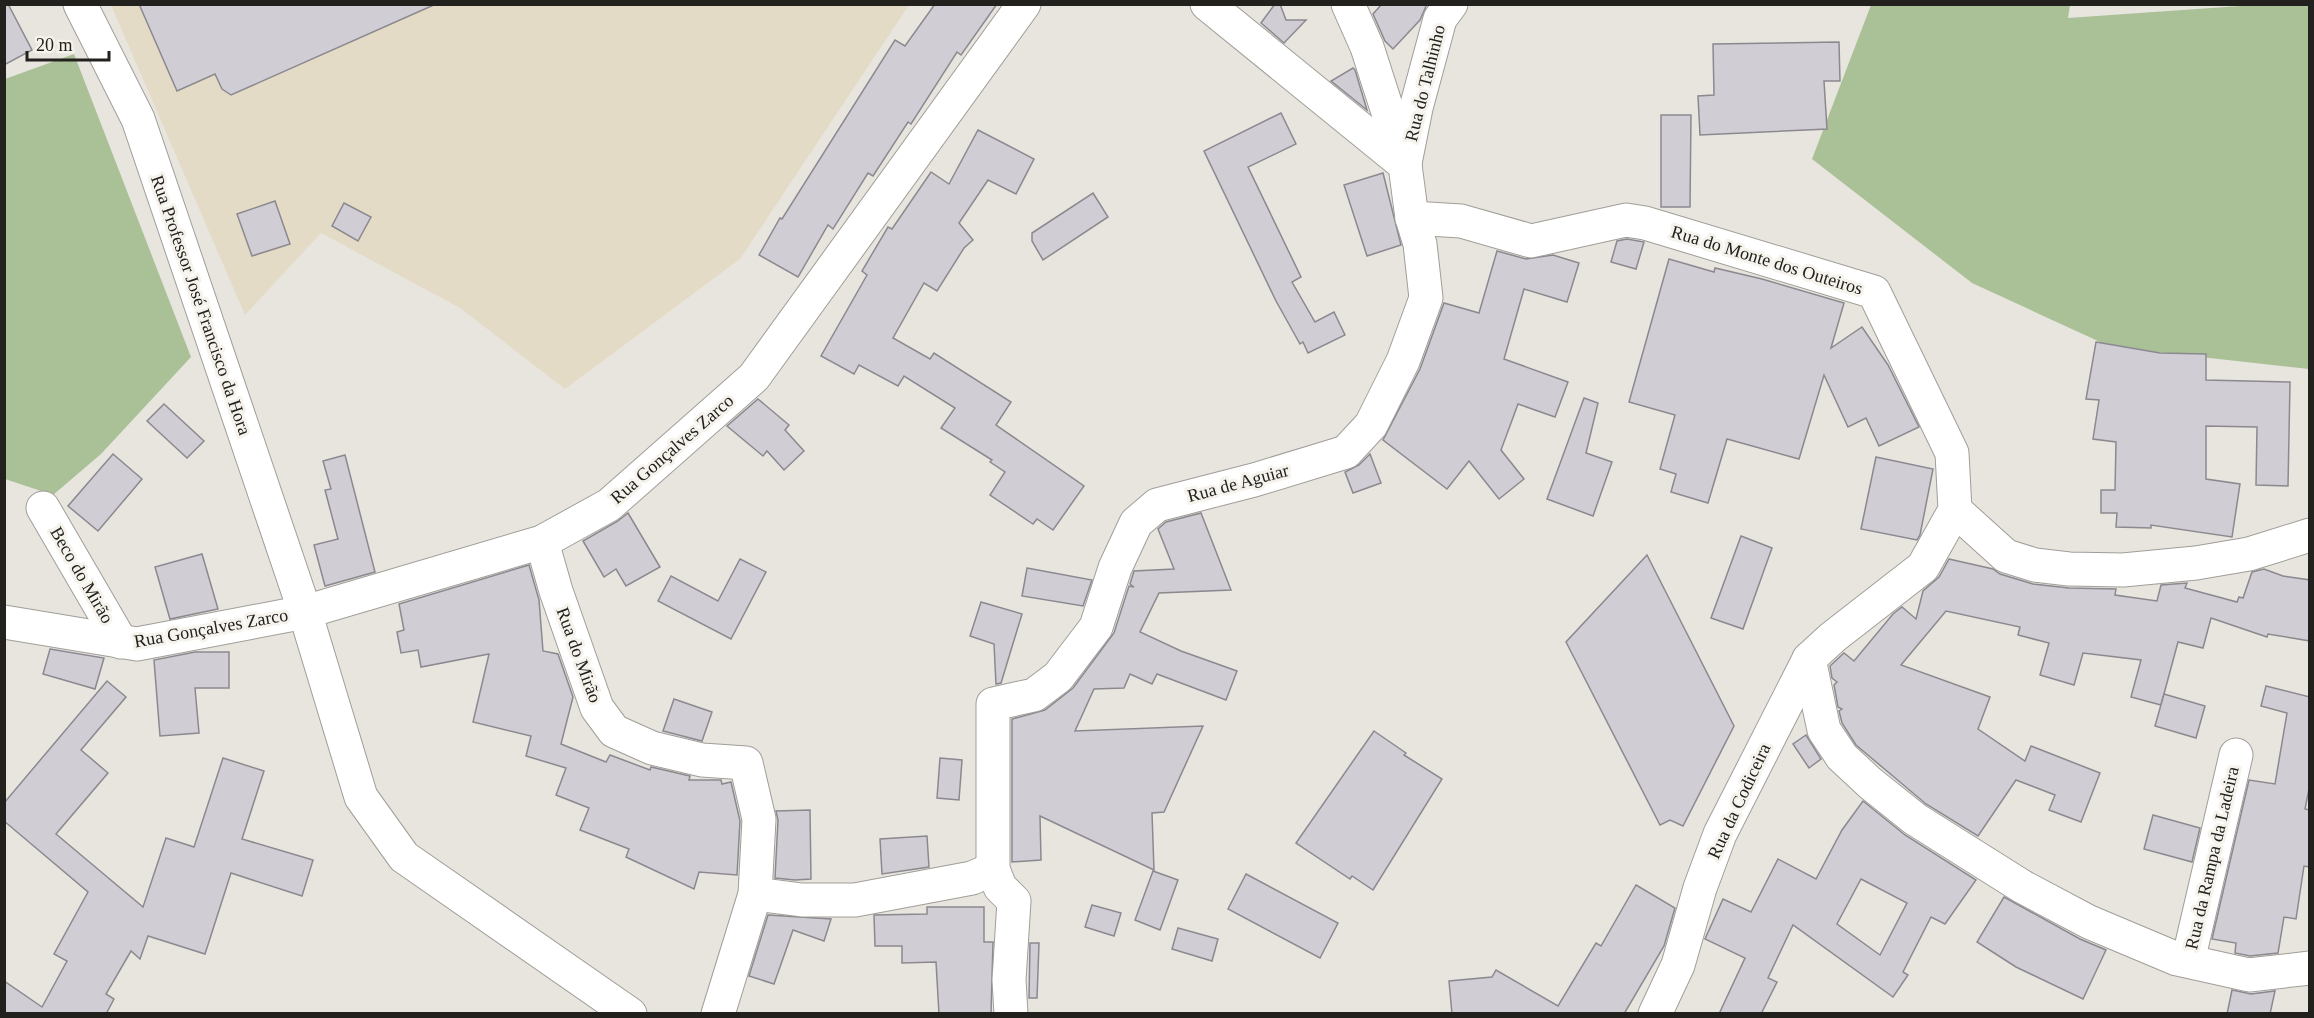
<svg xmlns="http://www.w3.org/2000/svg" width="2314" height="1018" font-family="Georgia,serif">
	<rect width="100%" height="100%" fill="#e8e5df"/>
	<path fill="#e4dbc6" d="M111,5h798l-169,254 -175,130 -105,-81 -139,-75 -76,82z"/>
	<g fill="#aac198">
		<path d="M1871,5h199l-2,13 186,-13h55v364l-198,-22 -139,-64 -160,-124z"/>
		<path d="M74,54l117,303 -90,97 -48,41 -48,-16v-400z"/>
	</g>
	<g fill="#d0cdd4" stroke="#8b898f" stroke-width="1.5" fill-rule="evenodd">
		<path d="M4,4h4l24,46 -28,15z"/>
		<path d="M139,4h297l-205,91 -9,-6 -7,-15 -38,17z"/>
		<path d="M935,4h62l-36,51 -4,-3 -46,72 -3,-2 -35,54 -5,-3 -35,56 -5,-4 -30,52 -39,-22 21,-37 2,1 113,-179 10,6z"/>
		<path d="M1275,4h5l6,16h20l-22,23 -23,-20z"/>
		<path d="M1382,4h45l-7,16 -27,29 -8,-8 -12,-27z"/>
		<path d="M1839,42l1,39h-16l3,48 -127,6 -2,-39 16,-1 -1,-51z"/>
		<path d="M1353,68l2,2 12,40 -36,-29z"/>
		<path d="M1281,113l15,31 -48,23 53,110 -9,5 23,40 19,-10 11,23 -37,18 -5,-11 -3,2 -24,-43 -72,-150z"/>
		<path d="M1661,115h30l-1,92h-29z"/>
		<path d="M978,130l56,29 -18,35 -28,-14 -29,43 14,17 -9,8 -27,43 -13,-8 -31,55 37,21 4,-6 77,49 -15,23 88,61 -31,44 -16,-11 -4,5 -43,-29 15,-23 -15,-10 2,-2 -51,-32 14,-20 -51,-32 -6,10 -39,-21 -5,9 -33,-18 46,-81 -5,-4 26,-44 4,2 39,-57 18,12z"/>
		<path d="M1383,173l18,72 -34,11 -23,-71z"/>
		<path d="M1093,193l15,24 -65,43 -11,-19v-8z"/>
		<path d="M275,201l15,43 -38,12 -15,-42z"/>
		<path d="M344,203l27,14 -13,24 -26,-15z"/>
		<path d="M1627,239l17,3 -8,27 -25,-7 6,-21z"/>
		<path d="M1497,251l29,8 27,-4 26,8 -12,39 -43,-13 -20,70 64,23 -13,35 -37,-13 -17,46 23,29 -25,20 -30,-38 -22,28 -64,-49 37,-71 24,-66 35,10z"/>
		<path d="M1669,259l45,13 1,-4 47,11 82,24 -13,45 31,-21 26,38 31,62 -40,19 -13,-28 -18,9 -24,-52 -25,84 -72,-20 -19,64 -37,-11 5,-18 -16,-5 15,-54 -46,-13z"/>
		<path d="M2096,342l64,11 46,1v26l84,2 -2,104 -32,-1 1,-58 -51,-1v53l34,5 -8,53 -81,-12v3l-35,-1 1,-14h-16v-23h14l1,-48 -23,-3 6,-39 -13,-1z"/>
		<path d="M1584,398l14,5 -12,50 26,9 -19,54 -46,-17z"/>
		<path d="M758,399l31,26 -4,5 19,21 -20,19 -17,-19 -4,5 -36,-30z"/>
		<path d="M164,404l40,37 -17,17 -40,-37z"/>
		<path d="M113,454l29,25 -44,52 -30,-25z"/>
		<path d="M1370,454l11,29 -28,10 -8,-21 14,-7z"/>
		<path d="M345,455l30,117 -50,14 -11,-41 24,-6 -13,-49 6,-1 -8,-28z"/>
		<path d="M1876,457l57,12 -13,66 -3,5 -56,-11z"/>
		<path d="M628,513l32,54 -34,19 -10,-17 -12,8 -21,-36 35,-20z"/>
		<path d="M1201,513l30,77 -72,3 -19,39 41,19 56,20 -11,29 -69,-26 -5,10 -22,-10 -6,14 -30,1 -19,42 128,-5 -39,86 -12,1 2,57 -114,-54 1,44 -29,2v-143l33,-9 28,-22 41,-55 15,-47 5,1 -4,-3 4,-13 40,-2 -16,-40 8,-7z"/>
		<path d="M1741,536l31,12 -29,81 -32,-11z"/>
		<path d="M202,554l16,55 -48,10 -15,-52z"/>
		<path d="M1647,555l87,171 -51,100 -13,-6 -10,5 -94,-183z"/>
		<path d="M740,559l26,13 -35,67 -73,-38 13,-25 47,25z"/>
		<path d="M1949,559l44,10 7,5 33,10 36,4 47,1 -1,6 42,6 4,-16 26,-2 -2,5 52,14 2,-5 4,1 9,-26 12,-3 19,7 27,4v61l-42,-7 -1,3 -56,-19 -8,30 -25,-6 -17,63 -30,-8 10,-37 -58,-7 -9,32 -34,-10 9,-32 -31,-8 2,-8 -74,-16 -45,54 89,32 -12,32 47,32 6,-15 69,27 -19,49 -32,-12 6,-15 -39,-15 -38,56 -52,-32 -70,-59 -14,-22 -3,-12 3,-2 -4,-2 -4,-22 3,-3 -5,-4 -2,-12 14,-13 10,8 39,-47 9,-7 14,12 7,-28 16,-14z"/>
		<path d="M529,565l10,35 4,51 15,3 15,43 -12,47 45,18 4,-7 40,15 1,-3 39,9 -1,4h32l1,4 9,-2 9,39 -3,54 -38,-3 -5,17 -68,-32 3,-8 -49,-19 9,-22 -33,-13 10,-27 -40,-12 5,-20 -58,-14 16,-68 -68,13 -3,-17 -17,3 -4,-21 7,-2 -5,-26z"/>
		<path d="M1027,568l65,12 -9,26 -61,-10z"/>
		<path d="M981,602l41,12 -21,69 -5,1 -2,-40 -24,-8z"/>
		<path d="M50,649l54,9 -9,31 -52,-15z"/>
		<path d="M195,652h34v36h-34l4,45 -39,3 -6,-76z"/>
		<path d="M107,681l19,16 -45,53 27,23 -52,61 87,73 23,-69 28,9 29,-89 41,13 -22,68 71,21 -11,36 -71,-23 -26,81 -57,-18 -8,23 -9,-8 -25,43 8,5 -8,15h-102v-33l38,26 25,-46 -13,-7 34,-62 -84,-71v-18z"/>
		<path d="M2266,686l44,11v87l-5,25 5,1v57l-6,-1 -8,53 -12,-2 -6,36 -28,3 -15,-3 1,-10 -24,-4 37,-159 26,4 12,-71 -26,-7z"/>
		<path d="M2164,694l41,12 -9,32 -41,-12z"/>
		<path d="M674,699l38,13 -10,29 -39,-10z"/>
		<path d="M1374,731l32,22 -2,2 38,24 -69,111 -21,-14 -2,3 -54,-36z"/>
		<path d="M1806,735l15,24 -12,9 -16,-24z"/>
		<path d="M940,758l22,2 -3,40 -22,-2z"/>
		<path d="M1863,801l42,34 71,45 -31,44 -14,-7 -28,55 5,3 -15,22 -100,-72 -25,53 9,4 -16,32h-42l26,-56 -40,-19 18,-40 28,13 27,-53 38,20 26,-49zM1861,879l46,24 -27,52 -43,-31z"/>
		<path d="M810,810l1,69 -16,1 -20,-2 3,-58 -2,-9z"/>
		<path d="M2153,815l47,13 -8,34 -48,-13z"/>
		<path d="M927,836l2,31 -47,7 -2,-35z"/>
		<path d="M1153,871l25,9 -18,50 -25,-10z"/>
		<path d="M1246,874l92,49 -18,35 -92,-49z"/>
		<path d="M1636,885l39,23 -11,38 -40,68h-172l-3,-33 43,-4 4,-7 62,36 38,-63 5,3z"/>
		<path d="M2004,897l76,42 26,11 -23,49 -67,-32 -39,-25z"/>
		<path d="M1092,905l29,8 -7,23 -29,-9z"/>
		<path d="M927,907h57v35h9l-2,72h-52l-3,-52 -34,1v-17h-27l-1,-31 53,-1z"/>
		<path d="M768,915l63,4 -7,22 -31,-11 -19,54 -25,-8z"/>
		<path d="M1178,928l40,11 -6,22 -40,-12z"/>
		<path d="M1030,943h9l-2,55h-8z"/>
		<path d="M2232,990l19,4 24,-3 -5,23h-43z"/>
	</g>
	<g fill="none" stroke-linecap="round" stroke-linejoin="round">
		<g stroke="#a09e98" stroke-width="35">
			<g id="minor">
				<path d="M1348,4l19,43 38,118"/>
				<path d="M1405,163l11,-55 24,-89 11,-15"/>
				<path d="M1412,218l49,3 70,20 95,-21 19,3 229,69 78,161 3,57 -32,57 -90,70 -24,22 15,71 18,27 28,26 45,36 108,68 66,35 88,37 72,16 61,-7"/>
				<path d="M43,508l78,134"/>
				<path d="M1955,510l51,46 29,9 34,4 54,1 73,-7 53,-9 61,-19"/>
				<path d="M542,542l14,49 41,117 17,23 38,17 50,12 44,3 13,56 -4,75 -37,120"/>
				<path d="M4,622l133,22 168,-32 237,-70 67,-37 145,-128 270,-373"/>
				<path d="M755,894l47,6h53l117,-22 21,-9"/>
				<path d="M2188,961l48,-206"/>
				<path d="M1011,1014l-2,-34 5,-79 -14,-14 -7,-18v-165l41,-9 24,-18 38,-50 19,-59 21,-45 21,-18 97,-25 92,-28 25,-27 32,-64 23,-63 -6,-54 -8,-26 -7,-53 -198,-161"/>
				<path d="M1655,1014l23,-49 22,-77 20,-54 89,-175"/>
			</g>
		</g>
		<g stroke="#a09e98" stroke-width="35">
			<path id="major" d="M80,4l58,115 167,493 56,185 43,60 226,157"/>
		</g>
		<use href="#minor" stroke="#fff" stroke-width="33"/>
		<use href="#major" stroke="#fff" stroke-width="33"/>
	</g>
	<g text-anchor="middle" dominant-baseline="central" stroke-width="6" stroke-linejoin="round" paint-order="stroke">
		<g font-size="18" fill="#22211e" stroke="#f5f3ec">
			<text transform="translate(1425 83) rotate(-76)">Rua do Talhinho</text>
			<text transform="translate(1767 260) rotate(17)">Rua do Monte dos Outeiros</text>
			<text transform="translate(201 305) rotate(71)">Rua Professor José Francisco da Hora</text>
			<text transform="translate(672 449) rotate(-41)">Rua Gonçalves Zarco</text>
			<text transform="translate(1238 483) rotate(-15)">Rua de Aguiar</text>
			<text transform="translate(82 575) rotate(60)">Beco do Mirão</text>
			<text transform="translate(211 628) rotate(-10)">Rua Gonçalves Zarco</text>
			<text transform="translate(579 655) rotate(70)">Rua do Mirão</text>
			<text transform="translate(1739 801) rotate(-65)">Rua da Codiceira</text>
			<text transform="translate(2212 858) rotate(-77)">Rua da Rampa da Ladeira</text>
		</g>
	</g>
	<rect width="2314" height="1018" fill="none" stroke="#22211e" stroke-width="12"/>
	<path d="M27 51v9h82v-9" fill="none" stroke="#22211e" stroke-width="3"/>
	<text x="36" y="51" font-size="18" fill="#22211e" stroke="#f5f3ec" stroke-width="4.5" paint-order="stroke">20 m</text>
</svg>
